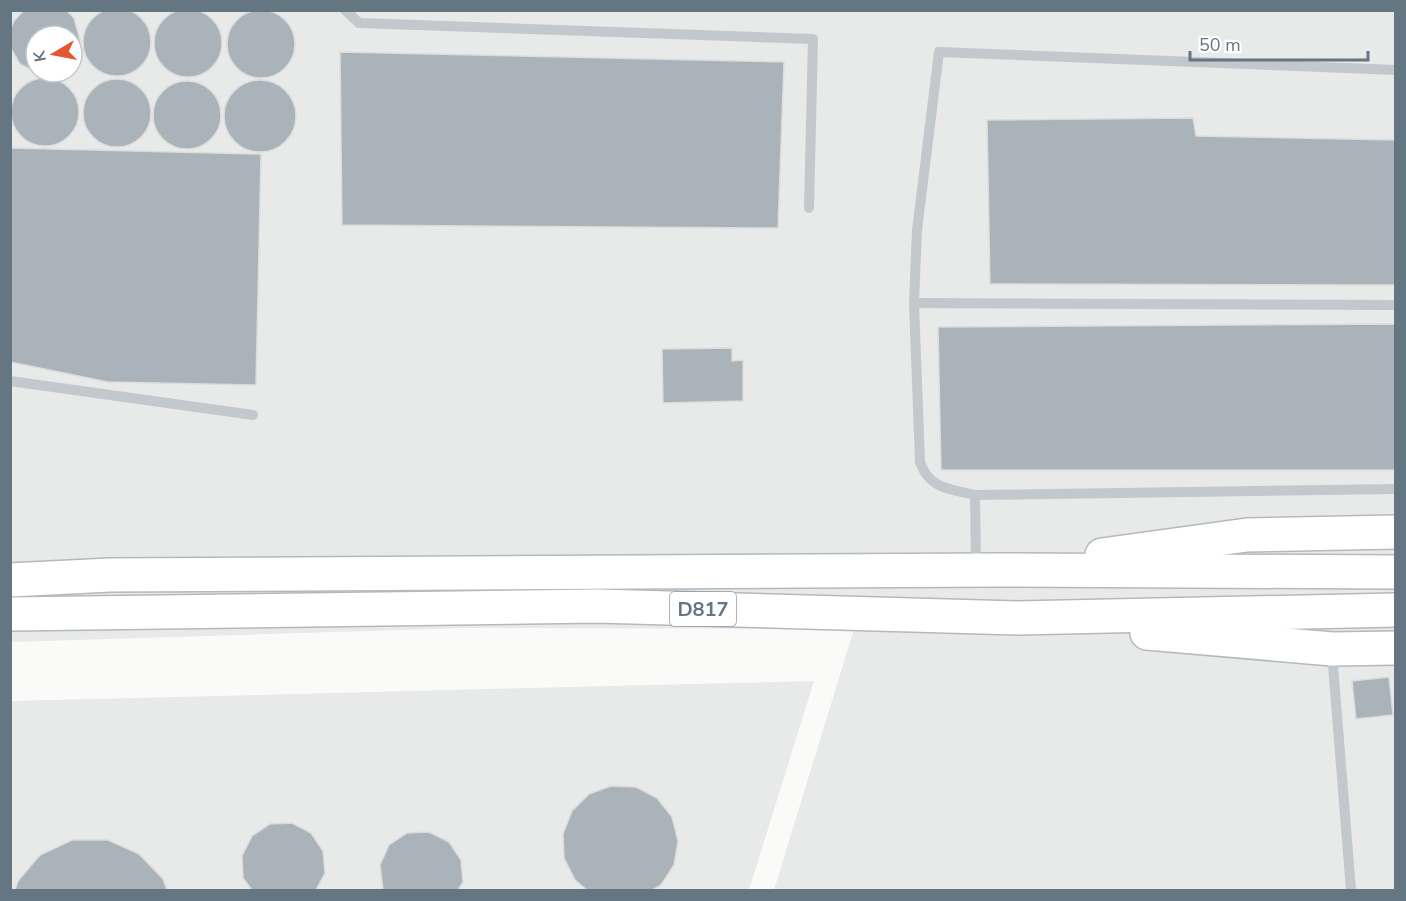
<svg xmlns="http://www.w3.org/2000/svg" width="1406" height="901" font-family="'Nunito Sans',sans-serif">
	<rect width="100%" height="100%" fill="#fafaf8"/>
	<g fill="#e8e9e9" fill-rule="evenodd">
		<path d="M11,11h1384v879h-621l80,-261 -386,-1 -457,14zM36,36h36v36h-36z"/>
		<path d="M814,681l-65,209h-738l-1,-189z"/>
	</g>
	<g fill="#aab3b9" stroke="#dcdcda" stroke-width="1.5">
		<circle cx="117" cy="42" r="34"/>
		<circle cx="188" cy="43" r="34"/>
		<circle cx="261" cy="44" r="34"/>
		<path d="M24,10h42l8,8 6,22 -2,12 -6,9v-25h-36v36h21l-17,2 -20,-10 -10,-17v-17l4,-9z"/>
		<path d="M340,52l444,10 -6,166 -436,-3z"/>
		<circle cx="45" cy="112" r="34"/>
		<circle cx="117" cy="113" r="34"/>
		<circle cx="260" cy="116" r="36"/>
		<circle cx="187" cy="115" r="34"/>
		<path d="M1193,118l3,18 200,4v145l-406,-1 -3,-164z"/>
		<path d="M10,148l251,6 -5,231 -148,-3 -98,-20z"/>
		<path d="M1396,324v146h-455l-3,-143z"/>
		<path d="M732,348v13l11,-1v41l-80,2 -1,-54z"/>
		<path d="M1389,677l4,38 -37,4 -4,-38z"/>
		<path d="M611,786l25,1 21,11 15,19 6,24 -4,24 -13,20 -9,5h-65l-12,-10 -11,-22 -1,-24 9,-23 17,-17z"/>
		<path d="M292,823l19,10 12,18 2,22 -9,17h-64l-9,-12 -1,-22 10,-20 18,-12z"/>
		<path d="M429,832l20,10 12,18 2,22 -5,8h-75l-3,-25 9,-20 18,-12z"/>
		<path d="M72,840h36l31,14 24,25 4,11h-152l3,-9 22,-26z"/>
	</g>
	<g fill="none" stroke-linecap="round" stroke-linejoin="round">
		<g stroke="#b4b9bd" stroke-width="36">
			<g id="highway">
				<path d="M1102,555l145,-20 149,-3"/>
				<path d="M10,580l100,-5 886,-5 400,2"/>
				<path d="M10,614l588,-8 419,12 379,-8"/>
				<path d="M1147,633l185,16 64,-1"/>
			</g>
		</g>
		<g stroke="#c3c8cc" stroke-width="10">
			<path d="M345,10l14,13 454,16 -4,169"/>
			<path d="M914,303l482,2"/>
			<path d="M10,381l243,34"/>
			<path d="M975,495c-25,-6 -46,-6 -55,-33l-6,-159 3,-73 22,-178 457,18"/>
			<path d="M976,566l-1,-71 421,-6"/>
			<path d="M1332,653l19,237"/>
		</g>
		<use href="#highway" stroke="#fff" stroke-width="33"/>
	</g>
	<g text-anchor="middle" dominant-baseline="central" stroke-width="6" stroke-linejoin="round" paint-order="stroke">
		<rect fill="#fff" stroke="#939fa8" stroke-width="1.5" x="670" y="592" width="66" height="34" rx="4.5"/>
		<g font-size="20" font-weight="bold" fill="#657683">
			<text x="703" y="609">D817</text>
		</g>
	</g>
	<rect width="1406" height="901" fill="none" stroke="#657683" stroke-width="24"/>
	<g transform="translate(54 54) rotate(260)"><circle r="28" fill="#ffffff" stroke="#c1c8cd" stroke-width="1.5"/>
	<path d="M0-4.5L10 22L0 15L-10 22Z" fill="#e4572e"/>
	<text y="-9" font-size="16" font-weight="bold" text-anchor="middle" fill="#657683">K</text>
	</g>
	<path d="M1190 51v9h178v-9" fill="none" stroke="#657683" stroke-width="3"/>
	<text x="1199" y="51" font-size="18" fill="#657683" stroke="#ffffff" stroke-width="4.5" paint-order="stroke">50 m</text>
</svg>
